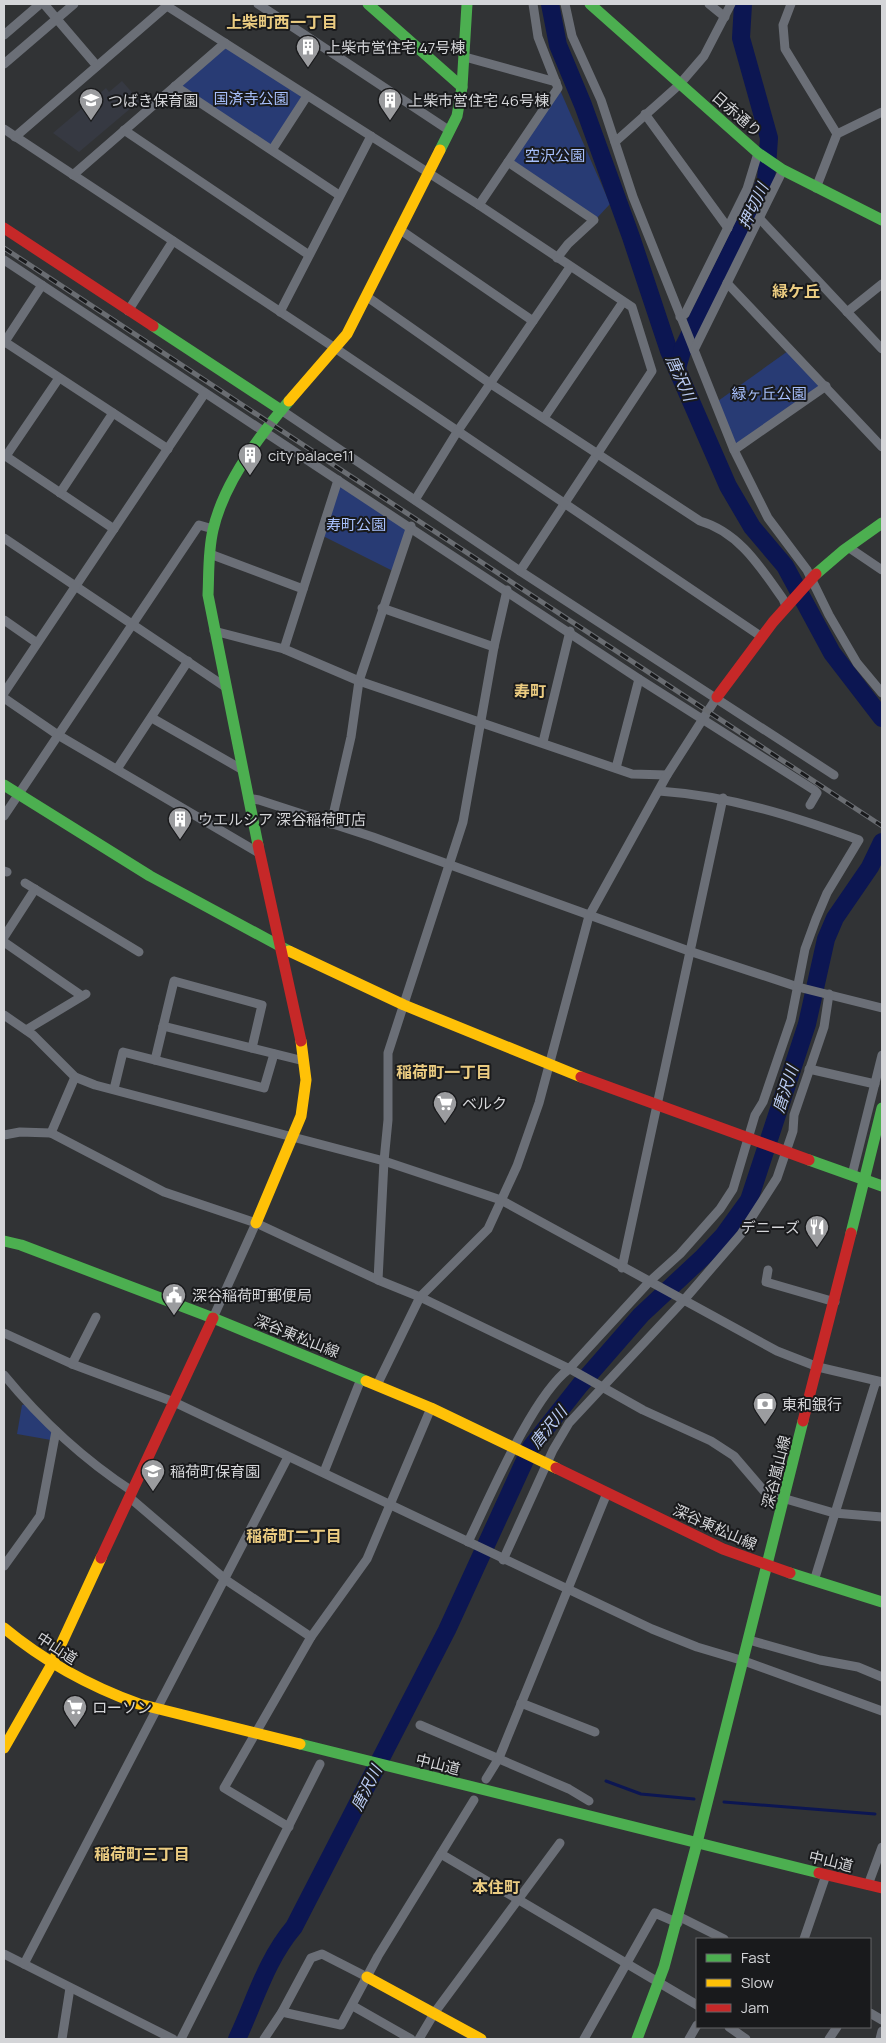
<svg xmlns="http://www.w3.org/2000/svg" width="886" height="2043" font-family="Manrope,'Noto Sans JP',sans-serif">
	<rect width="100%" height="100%" fill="#313335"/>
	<path fill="#363942" d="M122,81l13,15 5,-3 4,4 -65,55 -26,-19 53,-45 3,4z"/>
	<g fill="#283b74">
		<path d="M225,43l82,53 -35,54 -97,-64z"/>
		<path d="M560,90l50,114 -14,15 -85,-55z"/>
		<path d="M788,351l32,35 -84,59 -18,-44z"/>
		<path d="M340,484l67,43 -14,44 -70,-35z"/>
		<path d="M26,1404l25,25v11l-34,-6 5,-29z"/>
	</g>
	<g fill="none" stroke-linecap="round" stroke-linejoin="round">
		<g stroke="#0c1652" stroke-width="3">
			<path d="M606,1781l35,13 53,5"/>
			<path d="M724,1802l151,12"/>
		</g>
		<g stroke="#0c1652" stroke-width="18">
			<path d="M550,4l8,41 25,60 48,132 38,114 59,135 24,41 33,39 47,87 50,65"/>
			<path d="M677,368l6,-20 83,-167 3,-43 -28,-100 2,-34"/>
			<path d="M237,2039c18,-38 29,-79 57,-112l153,-297 84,-183 49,-62 61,-70 62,-58 20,-21 26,-36 58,-176 19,-85 9,-21 35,-51 12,-25"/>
		</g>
		<g stroke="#6b6f77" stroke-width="9">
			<path d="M44,4l53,62"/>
			<path d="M258,4l192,127"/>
			<path d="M565,4l7,32 29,64 32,97 101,253 34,68 39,52 22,45 28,48 25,30"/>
			<path d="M709,4l16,13"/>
			<path d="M791,4l-8,21 2,24 52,85"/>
			<path d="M167,6l312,199 153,102 20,64 -132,200"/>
			<path d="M4,35l36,-31"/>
			<path d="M465,57l91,25"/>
			<path d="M4,64l70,-60"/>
			<path d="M175,86l164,109"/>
			<path d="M645,114l83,114"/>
			<path d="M4,129l331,219 427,289"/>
			<path d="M124,130l185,125"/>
			<path d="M15,137l154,-133"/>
			<path d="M615,142l64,-57 25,-29 27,-52"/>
			<path d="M272,150l35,-54"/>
			<path d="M508,162l86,58 -26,24 -11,14"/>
			<path d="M73,175l152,-132"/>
			<path d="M816,188l21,-54 45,-22"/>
			<path d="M479,205l79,-117 -20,-51 -5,-33"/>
			<path d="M760,219l122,130"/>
			<path d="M399,229l134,92"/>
			<path d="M4,260l635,419 175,111 3,3 -7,12"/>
			<path d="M727,283l155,164"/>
			<path d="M366,296l125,88 209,137c39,11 61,47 83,78l3,7"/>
			<path d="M128,311l45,-70"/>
			<path d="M280,312l91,-176"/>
			<path d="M847,312l35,-28"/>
			<path d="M680,317l5,-3 62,-125 11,-36"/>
			<path d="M5,342l163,107"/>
			<path d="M4,343l38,-58"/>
			<path d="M694,350l89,-180"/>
			<path d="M281,410l239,161 314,204"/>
			<path d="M544,418l79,-116"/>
			<path d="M734,450l92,-64"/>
			<path d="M4,455l110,74"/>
			<path d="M6,456l53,-78"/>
			<path d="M60,493l53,-80"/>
			<path d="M415,500l42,-68 113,-165"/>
			<path d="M4,538l220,148"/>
			<path d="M848,547l34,23"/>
			<path d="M210,554l93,35"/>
			<path d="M382,608l112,39"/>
			<path d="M4,620l33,23"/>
			<path d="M214,631l70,18 75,32 273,93 35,1"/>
			<path d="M284,649l54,-169"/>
			<path d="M4,693l201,-300"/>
			<path d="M4,698l54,37 201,118"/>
			<path d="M152,718l91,52"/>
			<path d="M543,742l27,-111"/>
			<path d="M616,768l23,-89"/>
			<path d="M117,769l71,-108"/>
			<path d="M248,798l11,2 114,37 316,114 109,36 84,21"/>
			<path d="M4,816l195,-291 14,4"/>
			<path d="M331,824l20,-87 8,-56 52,-155"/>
			<path d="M4,871l3,1"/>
			<path d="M25,883l114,69"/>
			<path d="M4,937l31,-48"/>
			<path d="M4,942l78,54"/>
			<path d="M4,1015l29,20 42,42 20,8 289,76 117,39 276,151 41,16 64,15"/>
			<path d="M163,1026l141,35"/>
			<path d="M26,1030l60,-36"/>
			<path d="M155,1060l19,-79 88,24 -10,43"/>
			<path d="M809,1069l66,15"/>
			<path d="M114,1089l9,-37 141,36 10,-34"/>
			<path d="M51,1133l24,-56"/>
			<path d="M4,1135l16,-3 31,1 113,59 92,31 122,57 42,17 152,73 71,40 68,31 23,15 30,35 8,4 62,18 48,4"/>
			<path d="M852,1175l30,-120"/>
			<path d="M622,1268l101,-470"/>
			<path d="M768,1270l-2,12 69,20"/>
			<path d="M378,1280l6,-119 4,-41v-67l75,-231 31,-175 13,-57"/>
			<path d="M213,1318l43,-95"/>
			<path d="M4,1333l68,31 102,38 478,227 45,18 47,14 138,50"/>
			<path d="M72,1364l24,-47"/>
			<path d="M4,1375c37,45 79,84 128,116"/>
			<path d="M377,1385l43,-88 68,-68 29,-63 22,-63 50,-187 78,-141 50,-78"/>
			<path d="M324,1472l37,-93"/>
			<path d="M129,1497l97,83 85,57"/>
			<path d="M468,1542c21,-43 65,-147 101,-173l80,-87 31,-28 40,-45 13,-20 22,-74 8,-13 28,-82 14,-71 11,-30 11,-26 32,-53c-66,-24 -129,-44 -200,-49"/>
			<path d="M503,1560l50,-110 16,-27 115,-123 57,-66 36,-56 16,-47 1,-16 30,-88 5,-33"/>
			<path d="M4,1566l36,-50 16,-85"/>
			<path d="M814,1581l62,-200"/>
			<path d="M749,1640l71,20 38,7 24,10"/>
			<path d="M521,1703l74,29"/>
			<path d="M420,1725l149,64 20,12"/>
			<path d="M486,1779l13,-21 108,-265"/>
			<path d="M289,1827l-65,-39 87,-151 56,-78 64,-151"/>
			<path d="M441,1854l256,151"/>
			<path d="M868,1885l14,-38"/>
			<path d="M680,1917l44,22"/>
			<path d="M804,1939l22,-64"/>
			<path d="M4,1954l169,85"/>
			<path d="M24,1964l264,-507"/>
			<path d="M353,2006l58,33"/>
			<path d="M282,2012l59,13 37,-69 96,-156"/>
			<path d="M870,2013l12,7"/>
			<path d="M729,2027l17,12"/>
			<path d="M62,2039l8,-51"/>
			<path d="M181,2039l139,-275"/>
			<path d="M264,2039l18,-27 29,-54 11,-4 45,23"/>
			<path d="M419,2039l16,-27 125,-169"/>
			<path d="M584,2039l71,-126 23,10"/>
			<path d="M689,2039l8,-14"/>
			<path d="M829,2039l8,-12"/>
			<path d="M880,2039l2,-8"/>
		</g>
		<g stroke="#4caf50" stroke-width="11">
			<path d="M368,4l94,83"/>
			<path d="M590,4l168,149 25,17 99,50"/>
			<path d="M440,150l17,-34 5,-29 5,-83"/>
			<path d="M153,326l128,84"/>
			<path d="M816,574l28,-24 38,-27"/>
			<path d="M4,785l146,91 139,75"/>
			<path d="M258,845l-50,-250c1,-21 0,-44 5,-65 10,-45 46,-94 76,-129"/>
			<path d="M809,1160l73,26"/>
			<path d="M851,1233l31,-125"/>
			<path d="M4,1241l17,4 192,73 153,63"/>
			<path d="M790,1573l92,29"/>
			<path d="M300,1744l519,129"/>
			<path d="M697,1843l106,-422"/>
			<path d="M637,2039l27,-72 33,-124"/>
		</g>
		<g stroke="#ffc107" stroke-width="11">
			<path d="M289,401l58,-67 93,-184"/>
			<path d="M289,951l115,54 177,72"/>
			<path d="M256,1223l45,-107 5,-36 -5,-39"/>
			<path d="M366,1381l65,27 125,60"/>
			<path d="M4,1628c41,34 85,58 135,76l161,40"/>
			<path d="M4,1748l48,-84 49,-106"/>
			<path d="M367,1977l114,62"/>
		</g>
		<g stroke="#c62828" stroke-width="11">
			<path d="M4,228l149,98"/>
			<path d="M717,697l56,-75 43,-48"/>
			<path d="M258,845l43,196"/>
			<path d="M581,1077l228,83"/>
			<path d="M803,1421l48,-188"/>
			<path d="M556,1468l167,81 67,24"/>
			<path d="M101,1558l112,-240"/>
			<path d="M819,1873l63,15"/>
		</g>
		<g stroke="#6a6d72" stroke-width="5">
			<path id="rail" d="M4,248l878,578"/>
		</g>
		<use href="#rail" stroke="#191a1c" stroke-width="3" stroke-dasharray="9" stroke-linecap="butt"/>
	</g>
	<defs>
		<g id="building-pin" transform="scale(1.25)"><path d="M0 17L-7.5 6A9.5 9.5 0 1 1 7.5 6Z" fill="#9b9c9f" stroke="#191a1c"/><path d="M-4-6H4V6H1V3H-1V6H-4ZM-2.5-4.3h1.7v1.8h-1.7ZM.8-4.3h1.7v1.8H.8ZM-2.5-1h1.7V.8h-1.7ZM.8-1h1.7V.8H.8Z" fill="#fff"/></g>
		<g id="school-pin" transform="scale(1.25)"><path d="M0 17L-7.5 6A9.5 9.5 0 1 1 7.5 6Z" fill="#9b9c9f" stroke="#191a1c"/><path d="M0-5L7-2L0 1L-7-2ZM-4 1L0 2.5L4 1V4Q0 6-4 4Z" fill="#fff"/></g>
		<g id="supermarket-pin" transform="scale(1.25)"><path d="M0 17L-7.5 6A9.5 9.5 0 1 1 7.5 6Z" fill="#9b9c9f" stroke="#191a1c"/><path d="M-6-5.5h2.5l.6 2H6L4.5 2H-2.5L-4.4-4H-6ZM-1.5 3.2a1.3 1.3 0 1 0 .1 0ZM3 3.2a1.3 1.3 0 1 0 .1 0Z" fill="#fff"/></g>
		<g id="restaurant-pin" transform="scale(1.25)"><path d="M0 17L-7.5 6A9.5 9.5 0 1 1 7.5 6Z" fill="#9b9c9f" stroke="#191a1c"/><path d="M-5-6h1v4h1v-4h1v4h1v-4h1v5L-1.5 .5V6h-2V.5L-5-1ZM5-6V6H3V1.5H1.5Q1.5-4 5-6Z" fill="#fff"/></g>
		<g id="civic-pin" transform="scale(1.25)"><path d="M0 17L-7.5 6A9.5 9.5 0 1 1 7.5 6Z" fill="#9b9c9f" stroke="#191a1c"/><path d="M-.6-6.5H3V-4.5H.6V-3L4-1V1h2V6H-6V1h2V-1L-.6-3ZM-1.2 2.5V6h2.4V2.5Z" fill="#fff"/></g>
		<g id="bank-pin" transform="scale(1.25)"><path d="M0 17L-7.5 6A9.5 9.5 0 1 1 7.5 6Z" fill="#9b9c9f" stroke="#191a1c"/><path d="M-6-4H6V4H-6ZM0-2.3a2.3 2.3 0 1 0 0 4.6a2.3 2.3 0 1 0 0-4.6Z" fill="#fff"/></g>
	</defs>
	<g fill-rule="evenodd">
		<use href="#building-pin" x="308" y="47"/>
		<use href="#school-pin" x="91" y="100"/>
		<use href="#building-pin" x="390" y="100"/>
		<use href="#building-pin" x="250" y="455"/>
		<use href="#building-pin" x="180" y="819"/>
		<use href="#supermarket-pin" x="445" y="1103"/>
		<use href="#restaurant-pin" x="817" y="1227"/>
		<use href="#civic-pin" x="174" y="1295"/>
		<use href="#bank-pin" x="765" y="1404"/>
		<use href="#school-pin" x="153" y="1471"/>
		<use href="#supermarket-pin" x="75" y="1707"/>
	</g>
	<g text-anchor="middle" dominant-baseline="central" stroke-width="4" stroke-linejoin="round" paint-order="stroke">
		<g font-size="15" fill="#d4d5d8" stroke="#191a1c" text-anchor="start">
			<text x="326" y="47">上柴市営住宅 47号棟</text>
			<text x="108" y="100">つばき保育園</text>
			<text x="408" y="100">上柴市営住宅 46号棟</text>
			<text x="268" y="455">city palace11</text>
			<text x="198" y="819">ウエルシア 深谷稲荷町店</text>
			<text x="462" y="1103">ベルク</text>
			<text x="800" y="1227" text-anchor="end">デニーズ</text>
			<text x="192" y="1295">深谷稲荷町郵便局</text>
			<text x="782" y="1404">東和銀行</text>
			<text x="170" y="1471">稲荷町保育園</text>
			<text x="92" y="1707">ローソン</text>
		</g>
		<g font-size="15" fill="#a7bffb" stroke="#191a1c">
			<text x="251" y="98">国済寺公園</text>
			<text x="555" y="155">空沢公園</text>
			<text x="769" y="393">緑ヶ丘公園</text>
			<text x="356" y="524">寿町公園</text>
		</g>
		<g font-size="15" fill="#d4d5d8" stroke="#191a1c">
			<text transform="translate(737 114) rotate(41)">日赤通り</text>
			<text transform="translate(297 1336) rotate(22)">深谷東松山線</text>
			<text transform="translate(776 1472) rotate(-76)">深谷嵐山線</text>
			<text transform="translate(715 1527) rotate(24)">深谷東松山線</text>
			<text transform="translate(57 1648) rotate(33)">中山道</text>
			<text transform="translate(438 1764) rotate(14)">中山道</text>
			<text transform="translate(831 1861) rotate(14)">中山道</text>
		</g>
		<g font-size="16" font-weight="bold" fill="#ebcc81" stroke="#191a1c">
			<text x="282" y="22">上柴町西一丁目</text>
			<text x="796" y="291">緑ケ丘</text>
			<text x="530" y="691">寿町</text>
			<text x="444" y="1072">稲荷町一丁目</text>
			<text x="294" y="1536">稲荷町二丁目</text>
			<text x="142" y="1854">稲荷町三丁目</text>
			<text x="496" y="1887">本住町</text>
		</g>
		<g font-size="16" font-style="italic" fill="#bbccf4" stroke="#191a1c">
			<text transform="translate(753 206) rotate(-65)">押切川</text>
			<text transform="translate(681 378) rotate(66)">唐沢川</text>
			<text transform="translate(785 1089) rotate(-72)">唐沢川</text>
			<text transform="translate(548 1427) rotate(-51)">唐沢川</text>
			<text transform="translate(366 1788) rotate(-63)">唐沢川</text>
		</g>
	</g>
	<rect width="886" height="2043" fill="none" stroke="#d4d5d8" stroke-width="10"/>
	<rect x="696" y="1938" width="175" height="90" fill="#191a1c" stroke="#646567"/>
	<rect x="706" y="1954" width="25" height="8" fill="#4caf50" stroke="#646567"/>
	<text x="741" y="1963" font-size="15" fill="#d4d5d8">Fast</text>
	<rect x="706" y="1979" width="25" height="8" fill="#ffc107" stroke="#646567"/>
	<text x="741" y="1988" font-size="15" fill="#d4d5d8">Slow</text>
	<rect x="706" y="2004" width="25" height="8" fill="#c62828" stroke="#646567"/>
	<text x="741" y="2013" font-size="15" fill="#d4d5d8">Jam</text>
</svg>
